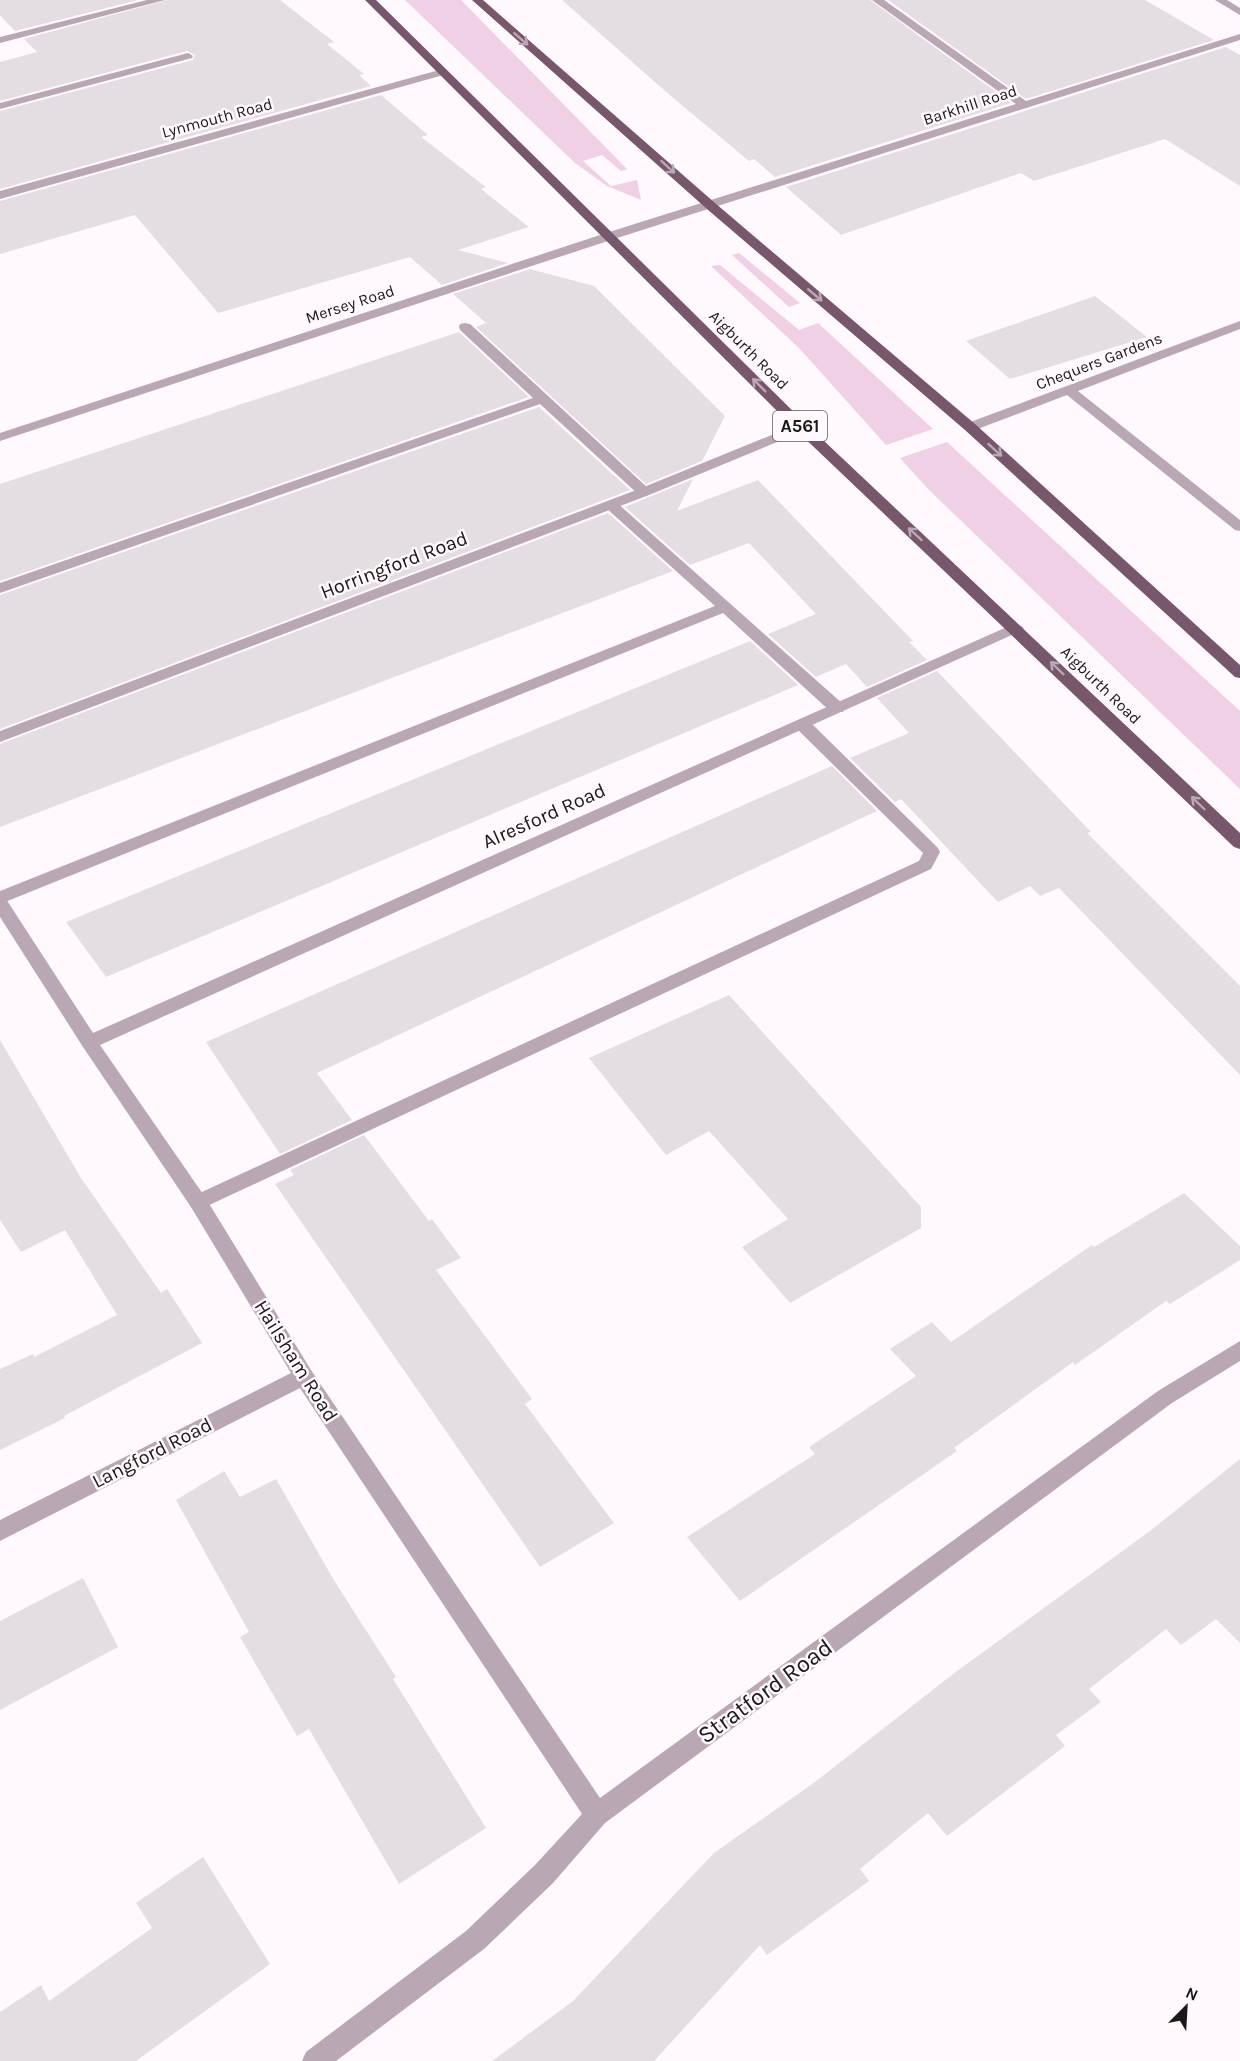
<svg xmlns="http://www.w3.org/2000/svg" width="1240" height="2061" font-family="Karla,sans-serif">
	<rect width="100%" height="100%" fill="#fff9fd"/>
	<g fill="#efd0e4">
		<path d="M405,0h56l166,169 -6,2 -19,-16 -19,6 28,25 26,-6 4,20 -34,-14 -32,-23z"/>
		<path d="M739,253l61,50 -11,4 -57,-52z"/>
		<path d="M720,265l79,65 19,-7 115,106 -47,16 -87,-97 -88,-82z"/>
		<path d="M947,442l293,269v78l-312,-300 -28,-31z"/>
	</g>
	<g fill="#e4dde2">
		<path d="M0,0h138l-123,31 -15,-16z"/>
		<path d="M167,0h113l54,42 -7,2 37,30 -5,1 12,11 -371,103v-78l193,-51 2,-5 -8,-4 -187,50v-39l37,-10 -13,-13z"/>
		<path d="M562,0h308l141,103 -236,74 -21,-18 -5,2 -77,-64z"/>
		<path d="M888,0h257l69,40 -188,59z"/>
		<path d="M1226,47l14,8v131l-75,-47 -131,42 -13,-8 -180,62 -55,-48z"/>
		<path d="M381,95l47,40 -7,2 65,50 -5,2 48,38 -71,23 50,13 -66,22 -32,-28 -192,56 -83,-98 -135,39v-53z"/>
		<path d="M530,269l64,17 131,130 -23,45 -56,23 -170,-157 10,-4 -33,-29z"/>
		<path d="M1095,296l52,41 -137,42 -44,-38z"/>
		<path d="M459,332l70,65 -529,184v-97z"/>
		<path d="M539,407l91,83 -630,239v-134z"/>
		<path d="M693,479l-16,32 81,-31 155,161 -4,1 18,18 -60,27 -21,-23 -30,13 -48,-43 48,-20 -67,-71 -59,22 -65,-58z"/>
		<path d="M608,513l65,58 -673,256v-83z"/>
		<path d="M750,641l48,44 -692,292 -40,-55z"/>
		<path d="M937,671l154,161 -4,1 153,153v89l-181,-187 -19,8 -10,-10 -32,16 -97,-103 -6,3 -45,-44 59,-25 -32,-35z"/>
		<path d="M832,766l45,45 -560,262 35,47 -72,34 -74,-112z"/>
		<path d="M729,995l192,212v21l-131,75 -48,-56 46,-28 -79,-88 -43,24 -77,-97z"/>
		<path d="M0,1040l81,138 80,115 6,-4 35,54 -138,73 1,2 -65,32v-81l33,-15 1,3 83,-42 -52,-85 -44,22 -21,-32z"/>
		<path d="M364,1135l65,86 3,-2 29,39 -25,12 96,129 -7,5 89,119 -74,44 -265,-383 19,-9 -4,-5z"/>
		<path d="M1184,1193l56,53v14l-70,44 -4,-3 -91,64 -2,-3 -119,86 3,3 -217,150 -53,-64 128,-83 -6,-7 107,-71 -26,-27 42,-27 19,20 141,-97 2,2z"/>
		<path d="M1240,1459v184l-24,-24 -35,26 -15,-16 -77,60 12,13 -45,33 9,11 -118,90 -19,-23 -68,56 9,12 -102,74 -7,-10 -106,116h-162l81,-60 141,-148 101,-71 138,-108 197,-143z"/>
		<path d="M224,1471l16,26 36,-18 59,103 61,95 -3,2 93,149 -87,56 -90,-155 -12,7 -57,-99 9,-5 -73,-132z"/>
		<path d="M83,1578l35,69 -118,63v-89z"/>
		<path d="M203,1857l67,107 -134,97h-136v-49l41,-27 8,16 103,-73 -16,-25z"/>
	</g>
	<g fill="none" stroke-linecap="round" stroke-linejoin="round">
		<g fill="#b9a8b3" fill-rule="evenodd">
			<path d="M1215,0h12l13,8v7z"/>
			<path d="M188,53l5,3 -1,2 -192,51v-6z"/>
			<path d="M465,323l5,1 179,165 2,3 -2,3h-10l-99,-91 -540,189v-10l533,-185 -73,-68 -1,-3 1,-3z"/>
			<path d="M611,501l5,1 227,202 2,4 -2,4h-12l-108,-99 -723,291v-13l715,-285 -109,-98 -2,-3 2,-3z"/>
			<path d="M802,719l6,1 130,128 2,4 -9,17 -726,338 -7,3 -7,-3 -3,-5 3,-5 728,-336 4,-8 -127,-125 -2,-4z"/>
		</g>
		<g fill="#b9a8b3" fill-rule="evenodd">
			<path d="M147,0h18l-165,43v-6z"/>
			<path d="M872,0h12l142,101 214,-67v6l-626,199 -614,202v-8l606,-200 410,-129z"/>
			<path d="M443,69l5,3 -1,2 -447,125v-8z"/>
			<path d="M1240,321v8l-162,62 162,129v11l-5,-1 -168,-135 -92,35 -5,1 -7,-4 2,-3z"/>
			<path d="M801,423l7,4 -2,3 -157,65 -649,247v-11l639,-242z"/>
			<path d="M1016,623l8,5 -3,3 -921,414 105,152 106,173 289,428 558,-407 82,-50v20l-68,42 -567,420 -52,60 -69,66 -148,112h-34l4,-9 160,-121 69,-66 47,-51 -282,-426 -300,153v-21l291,-147 -100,-166 -108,-160 -83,-130v-20l6,2 87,134z"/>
		</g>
		<g fill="#76576c" fill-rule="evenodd">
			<path d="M365,0h11l430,424 434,409v16l-6,-2 -438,-417z"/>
			<path d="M472,0h11l232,203 260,221 265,241v13l-5,-1 -270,-247 -258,-221z"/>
		</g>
	</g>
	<defs><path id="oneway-shaft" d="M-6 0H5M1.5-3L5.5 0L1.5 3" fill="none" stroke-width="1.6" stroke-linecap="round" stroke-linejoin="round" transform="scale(1.5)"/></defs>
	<g stroke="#baa8b4">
		<use href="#oneway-shaft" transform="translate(521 39) rotate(41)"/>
		<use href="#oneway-shaft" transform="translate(668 167) rotate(42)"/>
		<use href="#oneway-shaft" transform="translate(815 295) rotate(40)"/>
		<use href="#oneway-shaft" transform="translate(759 385) rotate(-135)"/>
		<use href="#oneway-shaft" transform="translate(995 450) rotate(42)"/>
		<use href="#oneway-shaft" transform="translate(915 534) rotate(-137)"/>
		<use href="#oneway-shaft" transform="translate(1057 668) rotate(-136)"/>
		<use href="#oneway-shaft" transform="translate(1198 803) rotate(-136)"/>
	</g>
	<g text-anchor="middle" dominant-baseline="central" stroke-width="5" stroke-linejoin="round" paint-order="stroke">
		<g font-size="16" fill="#1a1819" stroke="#fff9fd">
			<text transform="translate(970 105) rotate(-18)">Barkhill Road</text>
			<text transform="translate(217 118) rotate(-15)">Lynmouth Road</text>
			<text transform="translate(350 304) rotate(-18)">Mersey Road</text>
			<text transform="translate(749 350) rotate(45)">Aigburth Road</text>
			<text transform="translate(1099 361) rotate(-21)">Chequers Gardens</text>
			<text transform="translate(1101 685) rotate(44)">Aigburth Road</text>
		</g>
		<rect fill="#fff9fd" stroke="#5f5c5d" stroke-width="1.5" x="773" y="411" width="54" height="30" rx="4.5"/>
		<g font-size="18" font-weight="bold" fill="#1a1819">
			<text x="800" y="426">A561</text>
		</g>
		<g font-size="20" fill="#1a1819" stroke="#fff9fd">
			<text transform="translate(394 565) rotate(-21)">Horringford Road</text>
			<text transform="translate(544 816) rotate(-24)">Alresford Road</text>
			<text transform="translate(296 1361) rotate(58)">Hailsham Road</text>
			<text transform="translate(152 1453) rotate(-27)">Langford Road</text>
		</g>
		<g font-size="24" fill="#1a1819" stroke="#fff9fd">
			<text transform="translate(765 1691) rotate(-36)">Stratford Road</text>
		</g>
	</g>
	<g transform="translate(1186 2007) rotate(24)" stroke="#fff9fd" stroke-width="4.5" paint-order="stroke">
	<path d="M0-4.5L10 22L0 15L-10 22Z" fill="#1a1819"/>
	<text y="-9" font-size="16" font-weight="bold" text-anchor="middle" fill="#1a1819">N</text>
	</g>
</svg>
